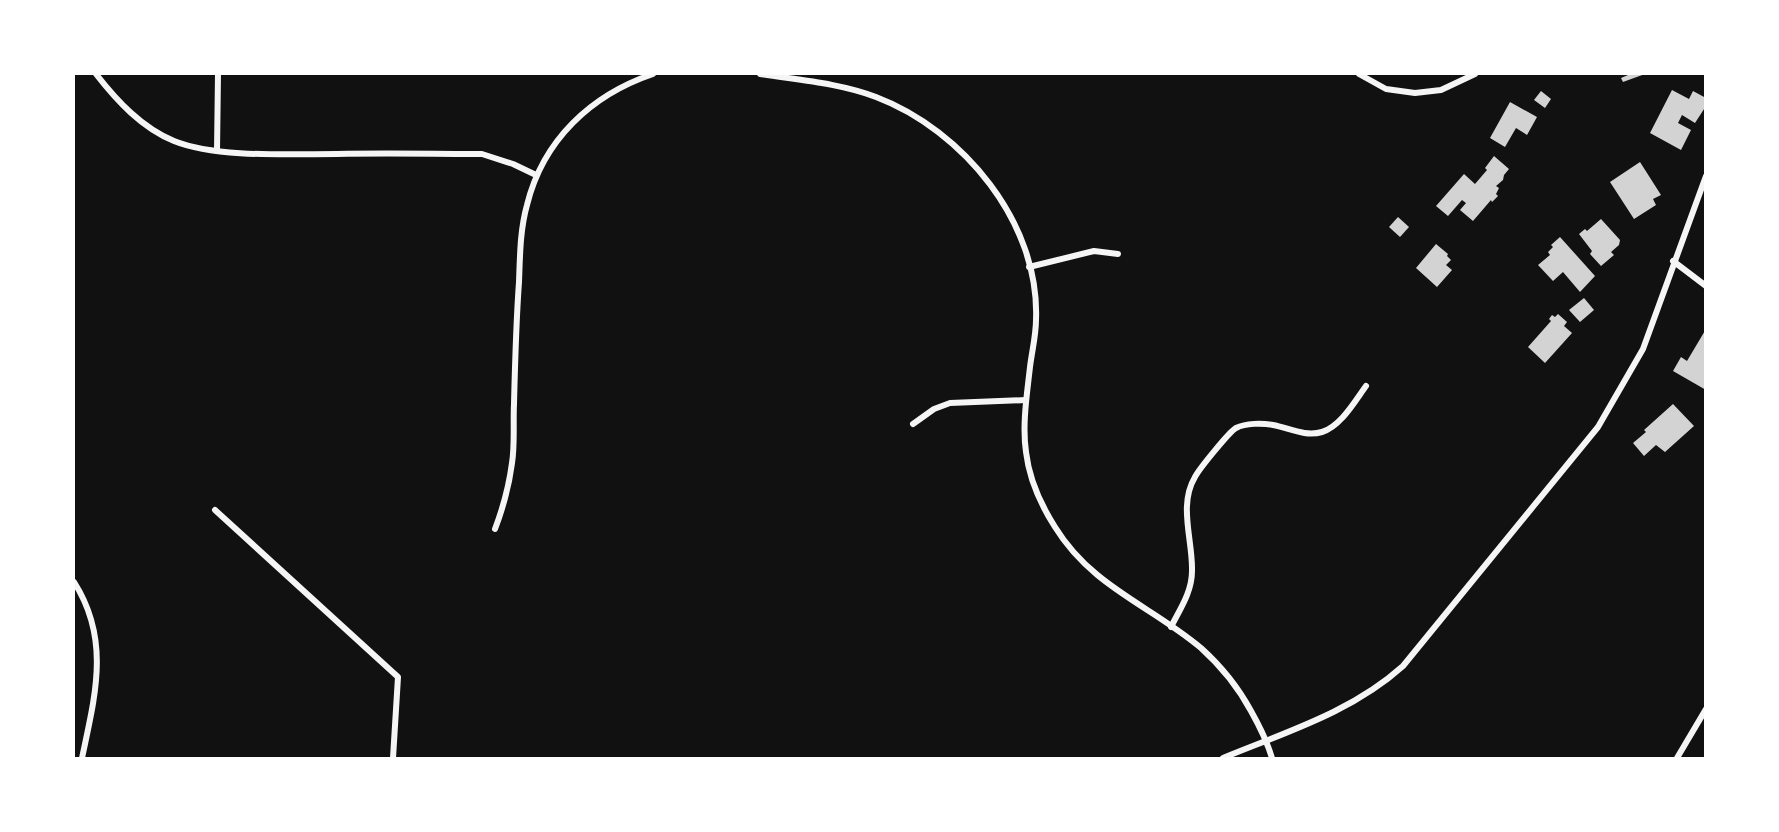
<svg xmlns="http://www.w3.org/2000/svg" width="1779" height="832" font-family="'Space Grotesk',sans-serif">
	<rect width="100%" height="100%" fill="#111"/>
	<g fill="#d3d3d3">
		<path d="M1628,74h17l-22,8 -2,-4 7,-3z"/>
		<path d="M1672,90l17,9 4,-8 13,7v8l-11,17 -13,-8 -4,8 13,7 -10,20 -31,-17z"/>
		<path d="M1541,91l10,8 -6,9 -11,-8z"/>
		<path d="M1510,102l27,15 -10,18 -11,-7 -11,19 -15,-9z"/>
		<path d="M1494,156l15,13 -5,6 -1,5 -7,6 3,2 -3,6 2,2 -6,6 -1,-2 -18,21 -13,-11 6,-7 -4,-3 -14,16 -12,-10 28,-32 11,10 12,-14 -2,-2z"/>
		<path d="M1640,162l21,33 -8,4 3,6 -22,14 -24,-37z"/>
		<path d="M1398,217l11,10 -9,10 -11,-10z"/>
		<path d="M1601,219l19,21 -1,5 -8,7 3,3 -13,11 -11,-12 2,-3 -13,-17 6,-5 2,2z"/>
		<path d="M1560,237l35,39 -15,16 -17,-20 -10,9 -15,-16 12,-10 -2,-3 5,-5 -2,-2z"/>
		<path d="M1436,244l12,10 -1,2 4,4 -5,5 6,5 -15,17 -21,-19z"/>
		<path d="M1584,298l10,12 -14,12 -11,-12z"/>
		<path d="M1558,314l9,8 -3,4 8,7 -27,30 -17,-16 23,-26 -2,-2 3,-4 3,2z"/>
		<path d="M1706,329v61l-33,-19 8,-14 6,4z"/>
		<path d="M1673,404l21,22 -29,26 -9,-7 -12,11 -11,-13 13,-11 -2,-2z"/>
	</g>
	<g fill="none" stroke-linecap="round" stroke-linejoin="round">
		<g stroke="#f5f5f5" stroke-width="6">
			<path d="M96,74c21,27 46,54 78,67 42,17 116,13 163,13 48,-1 97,0 145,0l31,10 23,11"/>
			<path d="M760,74c38,6 79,9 116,23 87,33 164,126 160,223 0,15 -4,31 -6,47 -3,27 -8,58 -4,85 3,26 15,53 29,75 37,60 95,78 146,121 20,18 37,39 50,63 9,16 16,30 21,47"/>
			<path d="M1359,74l27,15 29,4 26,-3 34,-16"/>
			<path d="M217,151l1,-77"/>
			<path d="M1673,261l33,25"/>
			<path d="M1029,267l65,-16 24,3"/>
			<path d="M913,424l21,-15 16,-6 76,-3"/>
			<path d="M215,510l183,167 -5,81"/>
			<path d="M495,529c8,-21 14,-43 17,-66 3,-19 1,-39 2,-59 1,-41 2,-81 5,-122 1,-26 1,-52 8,-77 16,-65 64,-110 126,-131"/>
			<path d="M74,582c37,58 21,114 8,176"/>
			<path d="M1171,627c9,-18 21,-35 21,-56 1,-30 -14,-66 3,-94 4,-8 35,-46 41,-49 10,-5 26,-5 37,-3 16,3 32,12 49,7 19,-6 33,-31 44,-46"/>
			<path d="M1223,758c63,-26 129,-46 180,-92l195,-239 45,-78 63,-173"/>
			<path d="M1677,758l29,-49"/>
		</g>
	</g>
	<rect width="1779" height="832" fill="none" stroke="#ffffff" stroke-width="150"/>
</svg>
